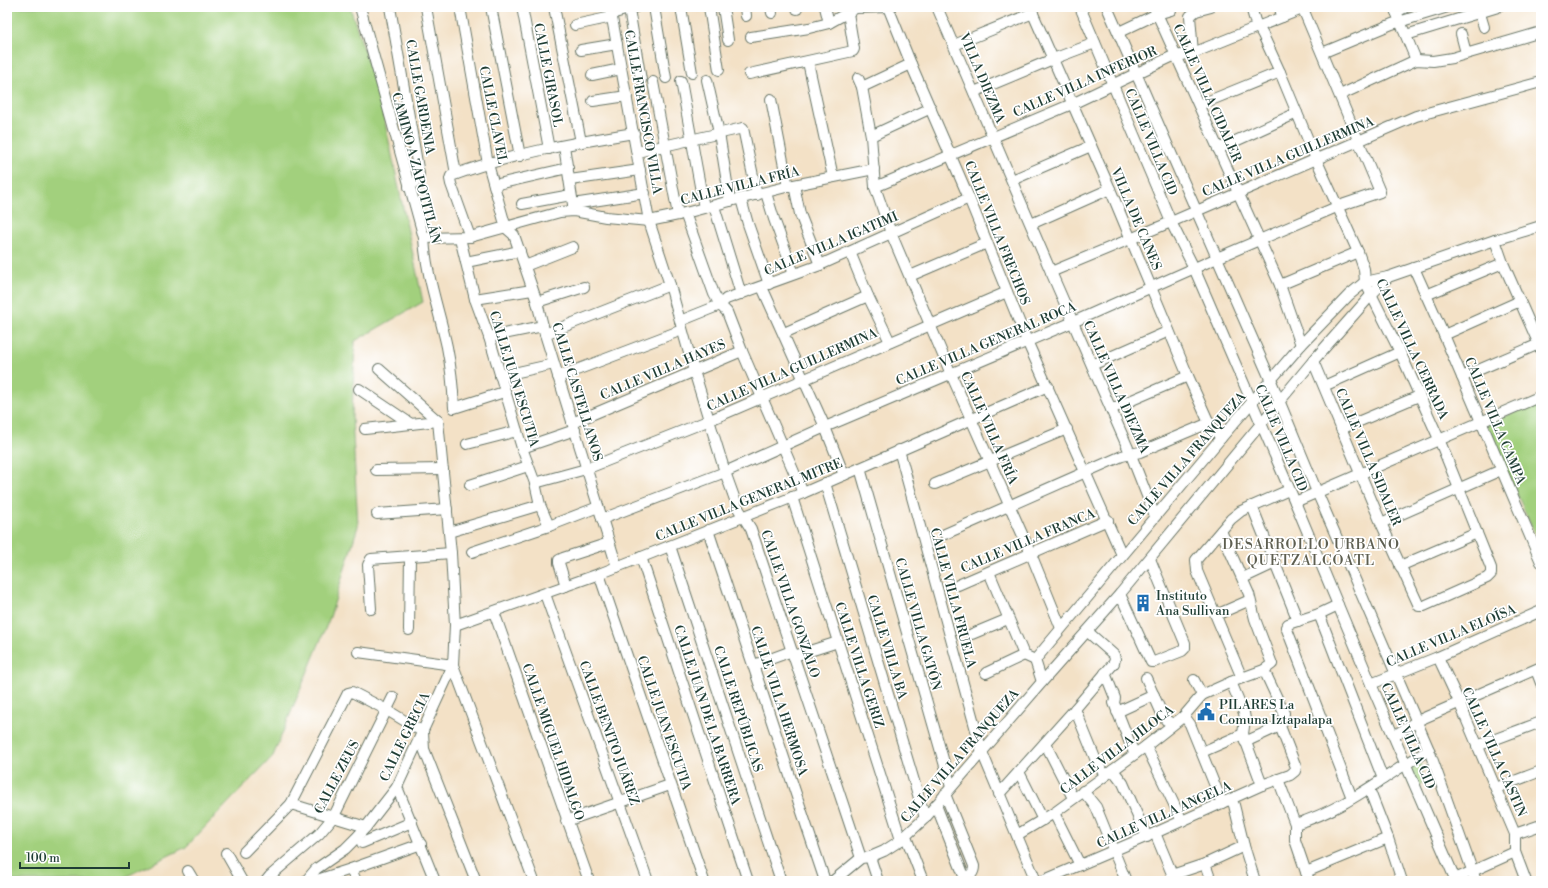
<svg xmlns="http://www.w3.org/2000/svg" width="1548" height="888" font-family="'Libre Bodoni',serif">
	<rect width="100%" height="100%" fill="#fff"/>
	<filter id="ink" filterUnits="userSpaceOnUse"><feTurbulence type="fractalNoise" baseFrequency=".025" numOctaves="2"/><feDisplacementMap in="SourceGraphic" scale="8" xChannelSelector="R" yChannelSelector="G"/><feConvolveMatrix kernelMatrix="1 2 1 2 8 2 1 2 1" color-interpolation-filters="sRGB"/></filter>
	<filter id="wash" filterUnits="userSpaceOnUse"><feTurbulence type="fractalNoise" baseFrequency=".012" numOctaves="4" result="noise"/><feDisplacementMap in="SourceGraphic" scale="16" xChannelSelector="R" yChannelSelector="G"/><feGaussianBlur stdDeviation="0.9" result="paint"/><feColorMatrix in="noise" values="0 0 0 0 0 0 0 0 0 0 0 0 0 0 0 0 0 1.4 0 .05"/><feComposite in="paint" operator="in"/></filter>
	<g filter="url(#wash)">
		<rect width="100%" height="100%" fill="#f3e1c6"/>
		<g fill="#a2d07d" stroke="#608658">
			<path d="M7,7h343l30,92 43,203 -68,39 -3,76 6,109 -28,91 -57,139 -87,91 -69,34h-110z"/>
			<path d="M1541,400v138l-4,1 -51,-114z"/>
			<path d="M1420,760l4,23 -11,6 -10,-21z"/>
		</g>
	</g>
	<g filter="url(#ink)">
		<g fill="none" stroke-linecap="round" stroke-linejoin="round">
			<g stroke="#697667" stroke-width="12">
				<g id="minor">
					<path d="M360,7l64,231c2,37 15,72 23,109 4,20 6,40 7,61l50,-16"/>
					<path d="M390,7l29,167 -2,6 -8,7"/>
					<path d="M426,7l30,167"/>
					<path d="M460,7l28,157 18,64"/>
					<path d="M491,7l29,149"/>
					<path d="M522,7l27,142"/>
					<path d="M554,7l27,135"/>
					<path d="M610,7l39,214 21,64 24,86 31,101 13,36 13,21 110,329"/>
					<path d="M654,7l12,71"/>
					<path d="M681,7l11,66"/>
					<path d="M709,7l10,63"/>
					<path d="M723,7l5,33"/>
					<path d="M745,7l1,9"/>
					<path d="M771,7l1,6"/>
					<path d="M797,7v2"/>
					<path d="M825,7l4,16"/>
					<path d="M888,7l23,57 58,134 58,143 95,214"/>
					<path d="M937,7l114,265 80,183 24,61"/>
					<path d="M1030,7l80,182 78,187 21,47 12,15"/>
					<path d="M1080,7l91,215 23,46 101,234 76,182 85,197"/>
					<path d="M1107,7l164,374 46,111 112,258 47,131"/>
					<path d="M1154,7l126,278 21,60"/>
					<path d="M1251,7l4,14 8,14 17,37 36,87 42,93 6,17 1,13 35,70 39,87 52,129v6l-4,4 -63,28h-5l-38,-83 -68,-162"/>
					<path d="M1280,7l2,10"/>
					<path d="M1394,7l22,53"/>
					<path d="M1478,7l6,20"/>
					<path d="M629,9l12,71"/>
					<path d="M1396,12l10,-5"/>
					<path d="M611,14l25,-7"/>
					<path d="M575,25l37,-8"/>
					<path d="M1119,32l38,-18 14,-4"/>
					<path d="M1461,34l5,19"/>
					<path d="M1406,35l92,-28"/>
					<path d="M751,37l58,-9 20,-5 27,-15 32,-1"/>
					<path d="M954,45l79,-32"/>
					<path d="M581,50l36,-6"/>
					<path d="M1193,53l-3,-37 6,-5 15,-4"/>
					<path d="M1322,53l70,-29 56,-17"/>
					<path d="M808,62l25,115"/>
					<path d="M749,74l104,-23 1,-2 -6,-36"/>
					<path d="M592,75l29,-6"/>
					<path d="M858,78l4,9 9,49 4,51 16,46 60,141 80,180 30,74"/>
					<path d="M707,80l12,53 11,68"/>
					<path d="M681,81l23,127"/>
					<path d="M653,82l25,133"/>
					<path d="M862,87l49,-23"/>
					<path d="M974,92l79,-33 42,-16"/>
					<path d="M1340,95l76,-35 17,1 19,-3 89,-26"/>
					<path d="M771,99l17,88"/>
					<path d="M593,101l34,-5"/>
					<path d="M1199,105l81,-33"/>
					<path d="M871,136l60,-28"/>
					<path d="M564,146l10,65"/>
					<path d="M1218,149l79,-36"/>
					<path d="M637,152l106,-24 14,67"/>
					<path d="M570,180l70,-10"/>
					<path d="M1012,180l79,-34"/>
					<path d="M494,185l74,-17"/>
					<path d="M794,185l6,29 20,51"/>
					<path d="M875,187l197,-83 99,-47 22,-4 114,-46"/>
					<path d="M766,193l8,26 20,55"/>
					<path d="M741,199l7,25 21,60"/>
					<path d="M522,204l49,-9"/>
					<path d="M573,204l72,-11"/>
					<path d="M714,206l27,88"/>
					<path d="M685,213l29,81 6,11 7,7 15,39 61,142"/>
					<path d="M1031,224l79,-35"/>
					<path d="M506,228l8,7 23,67 8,32 72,233"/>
					<path d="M470,237l-19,-53 -1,-5 1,-3c59,-22 121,-33 183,-43"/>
					<path d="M424,238l46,-1 90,-25 14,-1 32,6 43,4 29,-6 52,-14 64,-16 80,-16"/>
					<path d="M460,238l15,61 14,38 33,111 13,35 5,22 9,21"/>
					<path d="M1495,240l8,23 38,86"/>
					<path d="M850,252l18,44 22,46"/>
					<path d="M466,262l54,-11"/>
					<path d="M525,266l48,-19"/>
					<path d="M1414,268l30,67 97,227"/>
					<path d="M1051,272l120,-50 245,-106 125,-34"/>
					<path d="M910,276l77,-33"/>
					<path d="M1280,285l78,-33"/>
					<path d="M762,287l63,140 19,48"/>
					<path d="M1426,295l77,-32"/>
					<path d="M475,299l57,-9"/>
					<path d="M537,302l47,-15"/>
					<path d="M680,321l40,-16 6,-6 94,-34 149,-67"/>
					<path d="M784,333l84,-37"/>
					<path d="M545,334l125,-49"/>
					<path d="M1444,335l76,-34"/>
					<path d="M489,337l54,-11"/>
					<path d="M1092,365l77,-34"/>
					<path d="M379,369l59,52"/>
					<path d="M500,376l54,-12"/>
					<path d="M558,377l124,-47"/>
					<path d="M1462,377l77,-33"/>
					<path d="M1324,386l76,-34"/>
					<path d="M359,389l52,35"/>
					<path d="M1111,409l77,-33"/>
					<path d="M438,421l13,132 4,72 -2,40 81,216"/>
					<path d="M572,423l170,-72"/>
					<path d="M365,429l73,-8"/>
					<path d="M1341,429l78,-33"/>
					<path d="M467,444l50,-13"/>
					<path d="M522,448l53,-18"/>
					<path d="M899,450l83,302 54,129"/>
					<path d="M860,468l91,319"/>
					<path d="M376,470l67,-1"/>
					<path d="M535,483l51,-14 124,-49 297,-128"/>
					<path d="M825,483l100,335"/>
					<path d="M935,484l132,-55"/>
					<path d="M470,485l58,-19"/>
					<path d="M792,497l109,343"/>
					<path d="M1295,502l246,-106"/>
					<path d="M1252,506l46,115"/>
					<path d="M377,514l70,-5"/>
					<path d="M602,519l123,-47 100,-45 248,-105 144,-64 122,-52 41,-14 -77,-183"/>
					<path d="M1381,523l120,-53"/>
					<path d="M708,530l117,351"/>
					<path d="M449,532l91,-27"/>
					<path d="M945,534l177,-78 18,-4 69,-29"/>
					<path d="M670,546l111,335"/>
					<path d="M472,552l77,-26 49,-19"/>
					<path d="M641,557l107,324"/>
					<path d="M1400,566l77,-33"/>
					<path d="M989,572l35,83 11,5"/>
					<path d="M599,574l105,307"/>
					<path d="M1243,578l32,-15"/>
					<path d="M958,585l150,-65"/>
					<path d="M566,586l-7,-23v-3l4,-2 46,-15"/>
					<path d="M545,594l103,287"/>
					<path d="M1120,594l31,68h3l28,-11 3,-3v-5l-35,-84"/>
					<path d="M1338,605l-19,9 -31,10 -2,3 66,171"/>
					<path d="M371,609l-3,-44 3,-6 80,-6"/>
					<path d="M494,612l95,269"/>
					<path d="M1319,614l64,165"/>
					<path d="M1216,615l34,-15"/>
					<path d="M455,625l144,-51 204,-81 245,-107"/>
					<path d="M409,630l1,-74"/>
					<path d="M972,634l36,-15"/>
					<path d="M358,652l95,13"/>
					<path d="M794,656l44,-14"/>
					<path d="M1438,657l21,45 56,132v18l11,29"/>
					<path d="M1035,660l186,-222 80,-93 48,-50 16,-13 23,-5 107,-37 46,-14"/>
					<path d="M1035,660l7,22"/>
					<path d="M754,665l38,-14"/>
					<path d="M1536,670l5,13"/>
					<path d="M986,673l38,-18"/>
					<path d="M1105,673l10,25 -1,5 17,43 4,8"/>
					<path d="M1146,678l17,38 3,4 7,4"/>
					<path d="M1242,678l-45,-107 -1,-11 35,-41 10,-8 48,-21"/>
					<path d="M1194,680l8,15"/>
					<path d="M1231,682l13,31 1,6 -2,15 19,51"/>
					<path d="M1371,684l67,-27 103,-46"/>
					<path d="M1075,709l22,54 8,12"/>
					<path d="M1117,712l37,-17"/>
					<path d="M1184,716l6,8 32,79"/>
					<path d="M1394,736l23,-15 124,-54"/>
					<path d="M1245,742l35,-16"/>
					<path d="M1045,743l28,55"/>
					<path d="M1146,746l36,75"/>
					<path d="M1477,746l64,-24"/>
					<path d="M1202,752l41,-18"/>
					<path d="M1113,770l10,13 24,54"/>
					<path d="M1019,772l24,48"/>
					<path d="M1278,779l17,45v16l14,41"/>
					<path d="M397,787l38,94"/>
					<path d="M1496,788l45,-17"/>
					<path d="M1369,789l19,49 14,43"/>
					<path d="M1083,791l13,16 30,74"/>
					<path d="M945,794l29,72c0,7 -3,9 -9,12"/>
					<path d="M999,794l76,-85 39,-46 1,-4 -1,-4 -26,-23"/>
					<path d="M1231,800l3,5 10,41 11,35"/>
					<path d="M291,804l75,23"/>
					<path d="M936,805l30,76"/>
					<path d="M1054,813l26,52"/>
					<path d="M566,821l104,-36"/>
					<path d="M1295,824c50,-14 90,-49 134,-74"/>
					<path d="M1155,833l20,48"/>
					<path d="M1515,834l26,-9"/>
					<path d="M1017,835l37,-22 92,-67 38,-30 18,-21 29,-13 33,-12 8,-6 -17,-45 -6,-25 -28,-63"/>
					<path d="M906,837l17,44"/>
					<path d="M362,843l50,-21"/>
					<path d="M244,852l47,-48 55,-107 2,-4 4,-1 35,18 36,22 1,17 52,132"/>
					<path d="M226,853l16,28"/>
					<path d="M870,857l8,24"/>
					<path d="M1205,864l6,17"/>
					<path d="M351,869l5,12"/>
					<path d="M188,871l6,10"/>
					<path d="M1306,872l82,-34"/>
					<path d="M1172,875l33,-11 39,-18"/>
					<path d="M1455,879l60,-27"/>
					<path d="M266,881l4,-5 49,-42 15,-18 59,-119"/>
					<path d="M306,881l10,-12 29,-20 11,-11 10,-11 31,-40 56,-122"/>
					<path d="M314,881l37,-12 70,-25"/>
					<path d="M833,881l28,-23 9,-1 14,-6 17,-11 24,-22 117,-136 78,-88 193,-233 59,-67 16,-17"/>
					<path d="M1042,881l113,-48 107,-48 28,-10 5,-4 1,-4 -16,-41 3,-5 1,-8 -20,-43"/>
				</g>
			</g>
			<use href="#minor" stroke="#fff" stroke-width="10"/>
		</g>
	</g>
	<defs>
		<g id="building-bare" transform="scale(1.38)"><path d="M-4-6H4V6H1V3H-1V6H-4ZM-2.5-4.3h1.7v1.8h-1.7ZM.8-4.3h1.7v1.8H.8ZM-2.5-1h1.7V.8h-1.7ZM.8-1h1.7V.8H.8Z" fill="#1f6fb2" stroke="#fff" stroke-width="2.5" paint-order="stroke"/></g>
		<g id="civic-bare" transform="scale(1.38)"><path d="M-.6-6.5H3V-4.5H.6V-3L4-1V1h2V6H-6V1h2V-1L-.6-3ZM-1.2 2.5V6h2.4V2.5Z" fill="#1f6fb2" stroke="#fff" stroke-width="2.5" paint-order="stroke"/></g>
	</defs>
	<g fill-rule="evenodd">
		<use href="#building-bare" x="1143" y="603"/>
		<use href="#civic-bare" x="1206" y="712"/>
	</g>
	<g text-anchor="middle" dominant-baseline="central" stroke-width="3.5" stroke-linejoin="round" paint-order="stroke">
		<g font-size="13" fill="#1f3d34" stroke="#fff">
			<text transform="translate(548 75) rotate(79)">CALLE GIRASOL</text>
			<text transform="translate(982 78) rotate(67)">VILLA DIEZMA</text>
			<text transform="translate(1085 82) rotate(-24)">CALLE VILLA INFERIOR</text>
			<text transform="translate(1207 93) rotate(66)">CALLE VILLA CIDALER</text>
			<text transform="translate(420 97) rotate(80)">CALLE GARDENIA</text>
			<text transform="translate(643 112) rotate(80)">CALLE FRANCISCO VILLA</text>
			<text transform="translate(493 115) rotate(79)">CALLE CLAVEL</text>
			<text transform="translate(1151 142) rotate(67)">CALLE VILLA CID</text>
			<text transform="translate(1288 157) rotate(-23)">CALLE VILLA GUILLERMINA</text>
			<text transform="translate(416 168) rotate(75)">CAMINO A ZAPOTITLÁN</text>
			<text transform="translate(740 186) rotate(-14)">CALLE VILLA FRÍA</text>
			<text transform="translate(1136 219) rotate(67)">VILLA DE CANES</text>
			<text transform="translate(997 233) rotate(68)">CALLE VILLA FRECHOS</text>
			<text transform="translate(831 244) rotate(-23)">CALLE VILLA IGATIMI</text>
			<text transform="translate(986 344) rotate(-23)">CALLE VILLA GENERAL ROCA</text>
			<text transform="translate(1412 349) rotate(65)">CALLE VILLA CERRADA</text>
			<text transform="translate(663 370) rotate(-23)">CALLE VILLA HAYES</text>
			<text transform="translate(792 370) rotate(-24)">CALLE VILLA GUILLERMINA</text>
			<text transform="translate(514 379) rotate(73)">CALLE JUAN ESCUTIA</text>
			<text transform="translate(1116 387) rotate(66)">CALLE VILLA DIEZMA</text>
			<text transform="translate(577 392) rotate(73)">CALLE CASTELLANOS</text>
			<text transform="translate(1495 421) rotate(67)">CALLE VILLA CAMPA</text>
			<text transform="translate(989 428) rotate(66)">CALLE VILLA FRÍA</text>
			<text transform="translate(1281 438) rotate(67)">CALLE VILLA CID</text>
			<text transform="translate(1368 457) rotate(67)">CALLE VILLA SIDALER</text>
			<text transform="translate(1187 459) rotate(-49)">CALLE VILLA FRANQUEZA</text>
			<text transform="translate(749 500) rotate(-22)">CALLE VILLA GENERAL MITRE</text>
			<text transform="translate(1028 541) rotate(-23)">CALLE VILLA FRANCA</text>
			<text transform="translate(953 598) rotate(75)">CALLE VILLA FRUELA</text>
			<text transform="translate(790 604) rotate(71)">CALLE VILLA GONZALO</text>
			<text transform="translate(918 624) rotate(74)">CALLE VILLA GATÓN</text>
			<text transform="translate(1451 636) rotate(-23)">CALLE VILLA ELOÍSA</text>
			<text transform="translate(887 647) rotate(73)">CALLE VILLA BA</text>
			<text transform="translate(859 665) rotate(72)">CALLE VILLA GERIZ</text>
			<text transform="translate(779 701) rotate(72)">CALLE VILLA HERMOSA</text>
			<text transform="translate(738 709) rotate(72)">CALLE REPÚBLICAS</text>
			<text transform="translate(707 715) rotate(72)">CALLE JUAN DE LA BARRERA</text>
			<text transform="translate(664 723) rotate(71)">CALLE JUAN ESCUTIA</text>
			<text transform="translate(609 733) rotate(70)">CALLE BENITO JUÁREZ</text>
			<text transform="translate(1408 736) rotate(66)">CALLE VILLA CID</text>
			<text transform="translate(405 737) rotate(-64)">CALLE GRECIA</text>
			<text transform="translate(553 742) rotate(71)">CALLE MIGUEL HIDALGO</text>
			<text transform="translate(1117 750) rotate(-37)">CALLE VILLA JILOCA</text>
			<text transform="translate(1494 752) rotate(66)">CALLE VILLA CASTIN</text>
			<text transform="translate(960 756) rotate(-49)">CALLE VILLA FRANQUEZA</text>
			<text transform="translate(337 777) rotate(-62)">CALLE ZEUS</text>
			<text transform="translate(1164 815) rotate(-24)">CALLE VILLA ANGELA</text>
		</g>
		<g font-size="13" fill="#1f3d34" stroke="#fff" text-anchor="start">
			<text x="1156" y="596">Instituto<tspan x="1156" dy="15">Ana Sullivan</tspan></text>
			<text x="1219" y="705">PILARES La<tspan x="1219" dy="15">Comuna Iztapalapa</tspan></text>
		</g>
		<g font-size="14" letter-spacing="1" fill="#5e5f51" stroke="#fff">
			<text x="1311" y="545">DESARROLLO URBANO<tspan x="1311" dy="16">QUETZALCÓATL</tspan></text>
		</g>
	</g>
	<rect width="1548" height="888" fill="none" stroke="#fff" stroke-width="24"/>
	<path d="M20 862v6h109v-6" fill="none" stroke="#1f3d34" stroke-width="2"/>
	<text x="26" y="862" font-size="12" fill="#1f3d34" stroke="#ffffff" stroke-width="3" paint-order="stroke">100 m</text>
</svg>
